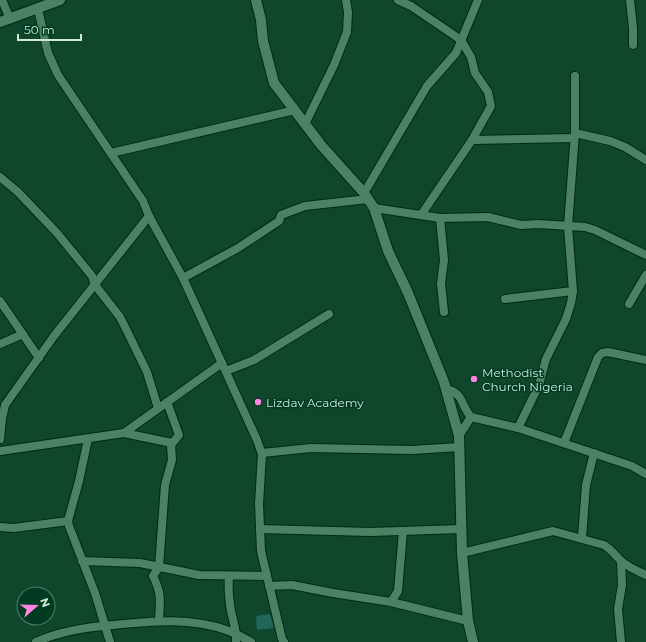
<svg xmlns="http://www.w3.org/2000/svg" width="646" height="642" font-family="Montserrat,sans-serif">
	<rect width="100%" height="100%" fill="#0f462c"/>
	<path fill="#206659" d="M270,614l4,14 -17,2 -1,-14z"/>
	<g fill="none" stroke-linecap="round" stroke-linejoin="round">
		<g stroke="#012a17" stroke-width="10">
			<g id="minor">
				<path d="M2,0l8,19"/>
				<path d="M398,0l13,6 50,34 10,17 4,16 13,19 3,14 -19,34 -51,75"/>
				<path d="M630,0l3,28v17"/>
				<path d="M38,9l10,44 10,22 85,126 6,15 34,62 74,162 5,14 -3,50 2,47 21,88 2,3"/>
				<path d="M305,124l29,-59 13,-33 1,-20 -2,-12"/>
				<path d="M575,133l35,8 15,6 21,13"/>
				<path d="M472,140l102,-2"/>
				<path d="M111,153l184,-43"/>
				<path d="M0,177l18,15 39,41 35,43 3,9 25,32 7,14 20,41 11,36"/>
				<path d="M364,193l63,-107 29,-33 22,-53"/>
				<path d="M374,208l66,10 48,-1 33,8 17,-1 47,3 10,3 51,25"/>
				<path d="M440,218l4,42 -3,24 3,28"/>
				<path d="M183,278l55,-30 41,-27 2,-6 24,-9 63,-7"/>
				<path d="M505,299l68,-8"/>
				<path d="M0,301l39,57"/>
				<path d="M629,304l17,-29"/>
				<path d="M0,344l23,-10"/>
				<path d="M226,371l28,-11 75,-46"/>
				<path d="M446,389c18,4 15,17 25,28l47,11 114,38 14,8"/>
				<path d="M518,428l21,-43 7,-26 20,-40 5,-16 2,-12 -5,-65 7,-93v-57"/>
				<path d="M124,433l48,10"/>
				<path d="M459,436l12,-19"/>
				<path d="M0,439l2,-20 3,-14 49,-69 95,-120"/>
				<path d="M88,439l-9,42 -11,40 1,5 26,67 15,49"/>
				<path d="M564,443l34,-86 4,-4 6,-1 38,8"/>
				<path d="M0,451l124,-18 98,-70"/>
				<path d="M262,453l49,-5 101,2 47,-3"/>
				<path d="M0,527l14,1 54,-7"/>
				<path d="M260,529l110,3 91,-3"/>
				<path d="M582,538l4,-53 8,-32"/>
				<path d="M462,553l91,-22 51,14c7,4 11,10 17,16 7,6 16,10 25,14"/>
				<path d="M82,561l58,2 59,12 68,1"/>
				<path d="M229,576c-1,11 0,23 2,35 2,10 6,20 5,31"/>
				<path d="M269,586l23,-1 41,8 58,9 77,19"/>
				<path d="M391,602l7,-11 5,-60"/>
				<path d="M159,620c1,-19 3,-26 -6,-44l6,-9 6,-82 7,-25 -1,-15 8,-10 -12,-33"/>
				<path d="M36,642c24,-11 51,-15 77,-17 39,-4 79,-8 116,6 8,3 15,7 22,11"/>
				<path d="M621,642l-3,-33 4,-24 -1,-24"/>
			</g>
		</g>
		<g stroke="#012a17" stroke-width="12">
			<g id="tertiary">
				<path d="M256,0l5,20 2,21 11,42 47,62 43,48 10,15 14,43 20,42 36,89 15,54 3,117 6,68 5,21"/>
				<path d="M0,22l60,-22"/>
			</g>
		</g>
		<use href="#minor" stroke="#4e8164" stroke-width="8"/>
		<use href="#tertiary" stroke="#4e8164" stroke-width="10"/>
	</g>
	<g fill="#ff85de" stroke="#003b22" stroke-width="1.5">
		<circle cx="474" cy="379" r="4"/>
		<circle cx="258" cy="402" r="4"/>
	</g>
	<g text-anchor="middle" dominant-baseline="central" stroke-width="3" stroke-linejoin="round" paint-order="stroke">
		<g font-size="12" fill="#cee9d8" stroke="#003b22" text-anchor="start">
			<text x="482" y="372">Methodist<tspan x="482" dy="14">Church Nigeria</tspan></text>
			<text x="266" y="402">Lizdav Academy</text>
		</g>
	</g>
	<g transform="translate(36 606) rotate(70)"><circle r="19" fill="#003b22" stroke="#52816b"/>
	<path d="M0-3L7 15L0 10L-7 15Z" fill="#ff85de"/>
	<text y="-6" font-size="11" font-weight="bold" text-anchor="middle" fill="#cee9d8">N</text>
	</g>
	<path d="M18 34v6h63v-6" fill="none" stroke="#cee9d8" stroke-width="2"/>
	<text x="24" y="34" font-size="12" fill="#cee9d8" stroke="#003b22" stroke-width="3" paint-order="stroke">50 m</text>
</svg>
